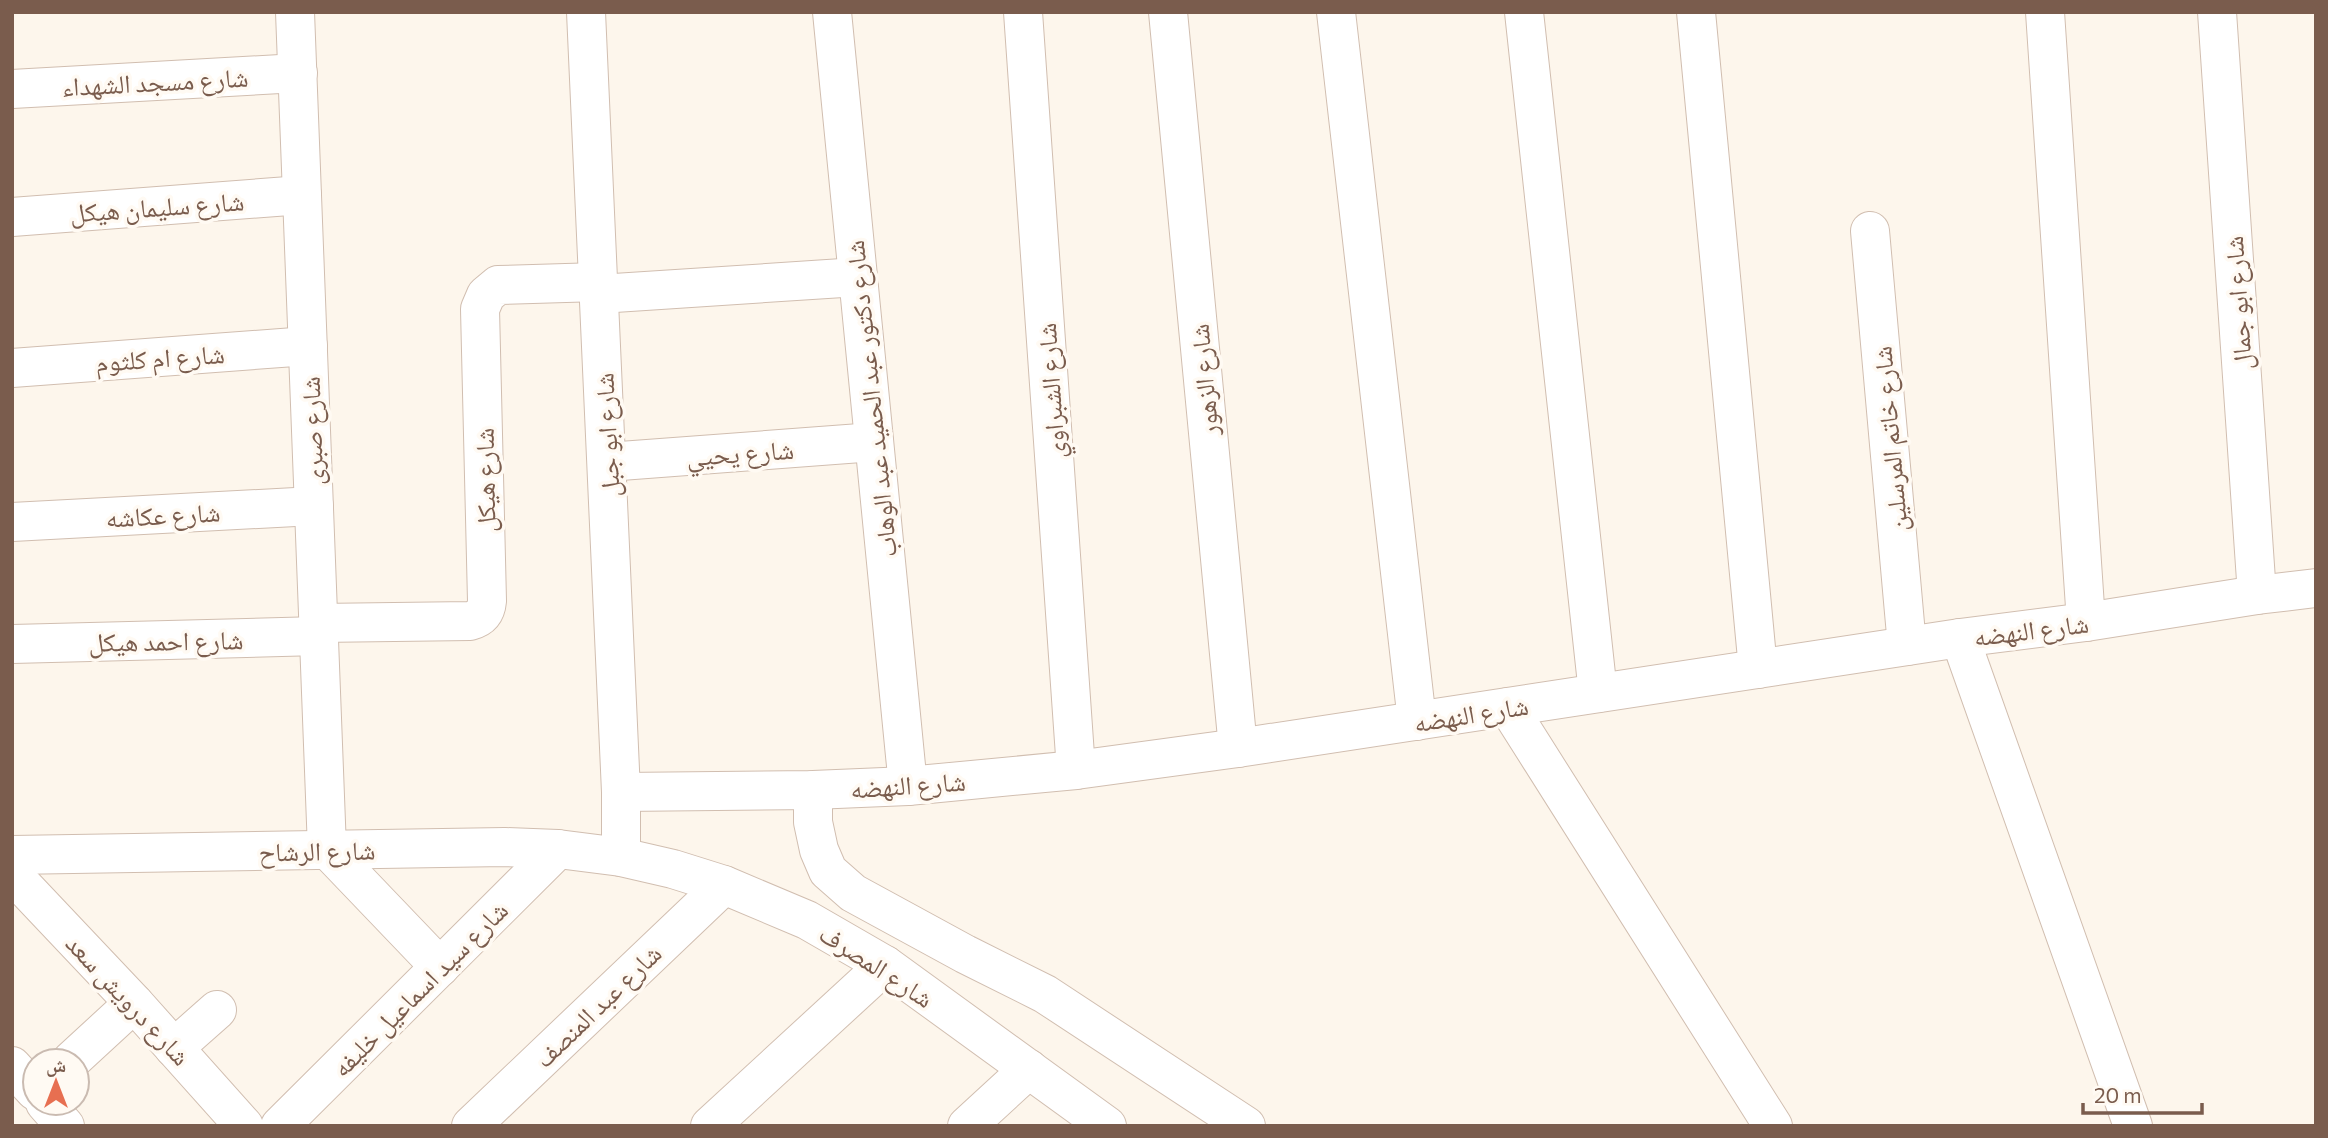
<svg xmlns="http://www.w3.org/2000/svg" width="2328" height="1138" font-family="Commissioner,'Noto Naskh Arabic',sans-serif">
	<rect width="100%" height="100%" fill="#fdf6ec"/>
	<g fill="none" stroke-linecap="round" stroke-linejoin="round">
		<g stroke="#d1beb0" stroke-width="40">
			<g id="street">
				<path d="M295,12l32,837 113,118"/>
				<path d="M586,12l35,780v65"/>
				<path d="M832,12l76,774"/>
				<path d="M1023,12l53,758"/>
				<path d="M1168,12l70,736"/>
				<path d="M1336,12l81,709"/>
				<path d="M1524,12l74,681"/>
				<path d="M1696,12l62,657"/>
				<path d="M2045,12l41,610"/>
				<path d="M2217,12l40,583"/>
				<path d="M12,89l286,-16"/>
				<path d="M12,217l290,-22"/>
				<path d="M1870,231l37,415"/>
				<path d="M599,294l259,-17"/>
				<path d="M12,368l296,-22"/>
				<path d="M607,462l267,-20"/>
				<path d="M12,522l302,-16"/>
				<path d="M318,623l152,-2c11,-3 16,-9 17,-20l-7,-292 6,-14 12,-10 101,-3"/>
				<path d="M1960,638l173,488"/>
				<path d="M12,644l307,-8"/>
				<path d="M1508,707l265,419"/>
				<path d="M813,790v32l6,28 9,21 25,22 112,61 80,40 201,132"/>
				<path d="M621,792l192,-2 95,-4 168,-16 162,-22 722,-110 126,-16 171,-27 59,-7"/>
				<path d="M12,855l493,-8 53,2 63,8 52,12 51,16 83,35 78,45 222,161"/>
				<path d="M12,874l122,129 110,123"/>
				<path d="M174,1048l43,-38"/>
				<path d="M71,1061l63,-58"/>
				<path d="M12,1066l23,25"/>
				<path d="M45,1103l20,23"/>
				<path d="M280,1126l278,-277"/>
				<path d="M471,1126l253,-241"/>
				<path d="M710,1126l175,-161"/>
				<path d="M967,1126l62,-57"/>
			</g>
		</g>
		<use href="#street" stroke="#fff" stroke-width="38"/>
	</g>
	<g text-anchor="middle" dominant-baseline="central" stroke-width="7" stroke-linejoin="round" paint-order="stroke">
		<g font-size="26" fill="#7a5c4d" stroke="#fffaf3">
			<text transform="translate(155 81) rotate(-3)">شارع مسجد الشهداء</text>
			<text transform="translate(157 206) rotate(-4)">شارع سليمان هيكل</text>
			<text transform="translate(2237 303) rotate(-94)">شارع ابو جمال</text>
			<text transform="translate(160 357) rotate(-4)">شارع ام كلثوم</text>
			<text transform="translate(1203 380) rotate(-95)">شارع الزهور</text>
			<text transform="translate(1050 391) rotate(-94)">شارع الشبراوي</text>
			<text transform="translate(870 399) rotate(-96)">شارع دكتور عبد الحميد عبد الوهاب</text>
			<text transform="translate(311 431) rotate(-92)">شارع صبرى</text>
			<text transform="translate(606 435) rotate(-93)">شارع ابو جبل</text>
			<text transform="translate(1889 439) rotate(-95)">شارع خاتم المرسلين</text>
			<text transform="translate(740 452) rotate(-4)">شارع يحيي</text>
			<text transform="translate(484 480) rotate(-91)">شارع هيكل</text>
			<text transform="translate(163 514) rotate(-3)">شارع عكاشه</text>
			<text transform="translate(2031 629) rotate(-7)">شارع النهضه</text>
			<text transform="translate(166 640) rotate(-1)">شارع احمد هيكل</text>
			<text transform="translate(1471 713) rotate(-9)">شارع النهضه</text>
			<text transform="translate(908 784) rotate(-4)">شارع النهضه</text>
			<text transform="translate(317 850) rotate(-1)">شارع الرشاح</text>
			<text transform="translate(877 965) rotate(33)">شارع المصرف</text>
			<text transform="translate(419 988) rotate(-45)">شارع سيد اسماعيل خليفه</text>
			<text transform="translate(129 999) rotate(47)">شارع درويش سعد</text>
			<text transform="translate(597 1005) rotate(-44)">شارع عبد المنصف</text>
		</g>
	</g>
	<rect width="2328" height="1138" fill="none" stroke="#7a5c4d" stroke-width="28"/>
	<g transform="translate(56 1082)"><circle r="33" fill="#fffaf3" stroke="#cabbb1" stroke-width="2"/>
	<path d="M0-5L12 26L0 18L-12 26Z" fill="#e76f51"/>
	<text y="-10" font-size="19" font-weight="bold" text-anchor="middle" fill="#7a5c4d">ش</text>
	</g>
	<path d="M2083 1103v10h119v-10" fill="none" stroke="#7a5c4d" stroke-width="3.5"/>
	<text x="2094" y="1103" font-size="21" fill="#7a5c4d" stroke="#fffaf3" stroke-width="5" paint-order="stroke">20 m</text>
</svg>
